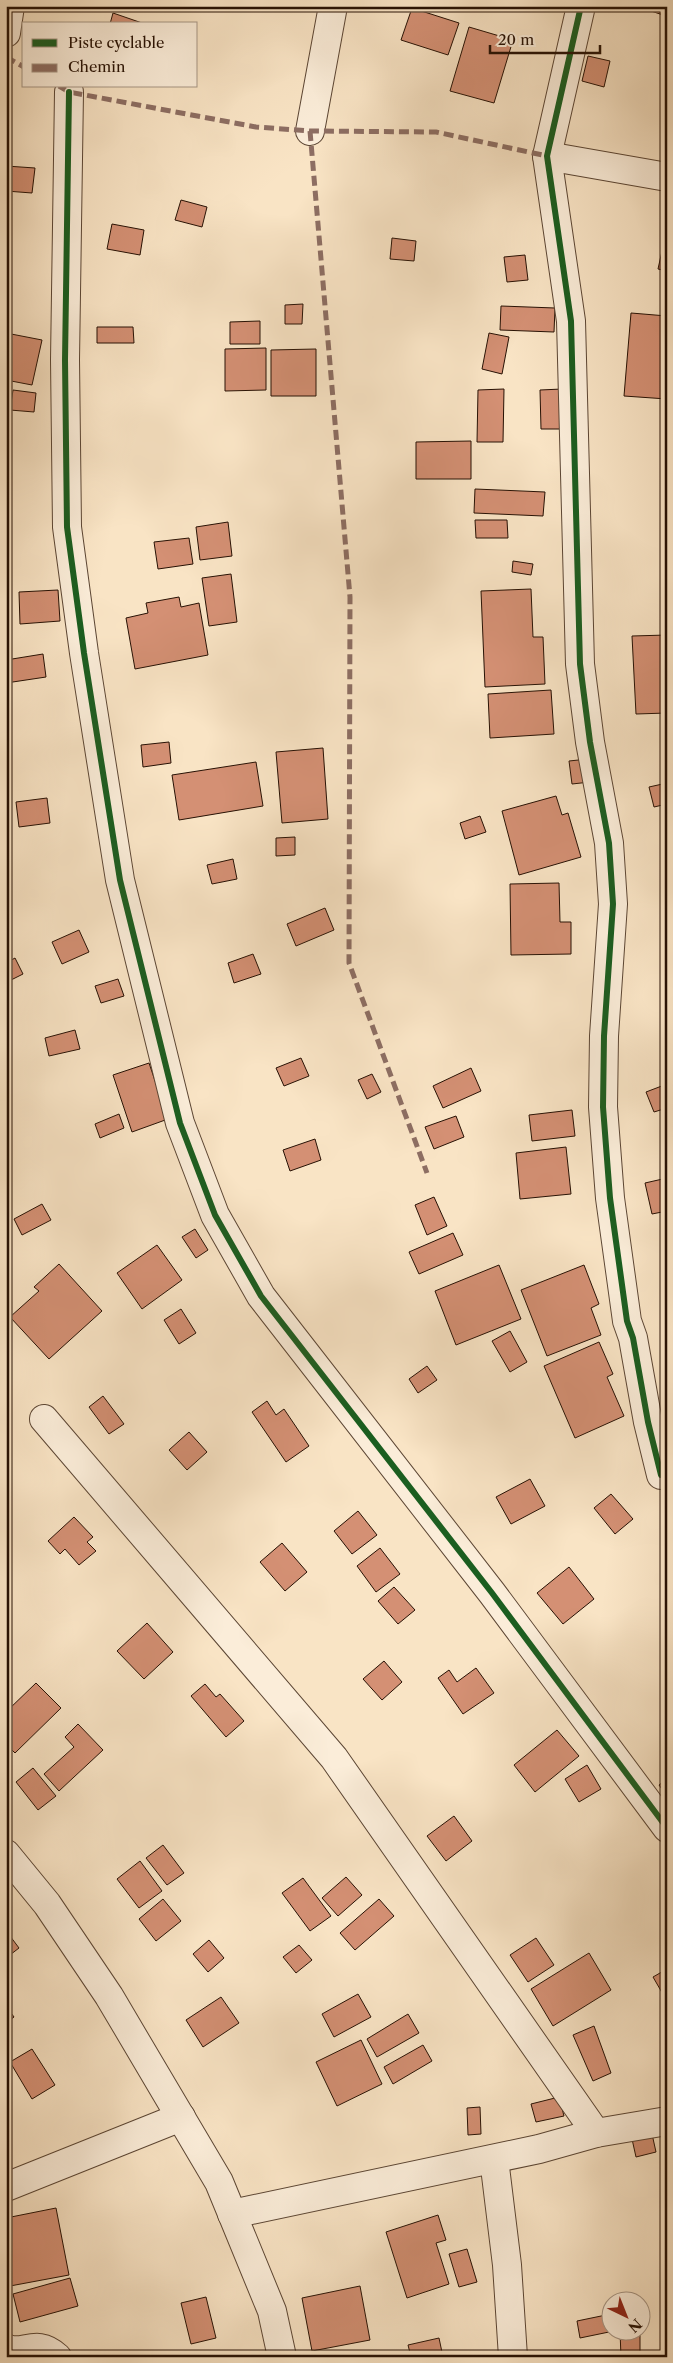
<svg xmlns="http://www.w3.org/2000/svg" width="673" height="2363" font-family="'Libre Caslon Text',serif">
	<rect width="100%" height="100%" fill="#f9e4c5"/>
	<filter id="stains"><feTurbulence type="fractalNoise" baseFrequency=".004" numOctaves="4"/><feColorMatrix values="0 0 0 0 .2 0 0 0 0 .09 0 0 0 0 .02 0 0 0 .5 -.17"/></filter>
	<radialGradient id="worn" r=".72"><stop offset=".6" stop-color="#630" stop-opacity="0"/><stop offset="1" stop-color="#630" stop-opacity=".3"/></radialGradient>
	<g fill="#d49074" stroke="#271104">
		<path d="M636,6h31v6l-1,4z"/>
		<path d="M412,8l47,15 -11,32 -47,-15z"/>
		<path d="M113,13l32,11h-35z"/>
		<path d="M469,27l44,13 -19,63 -44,-12z"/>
		<path d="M588,56l22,5 -6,26 -22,-6z"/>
		<path d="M6,166l29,2 -3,25 -26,-2z"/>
		<path d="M181,200l26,7 -5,20 -27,-7z"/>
		<path d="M112,224l32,6 -4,25 -33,-6z"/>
		<path d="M392,238l24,3 -2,20 -24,-2z"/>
		<path d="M662,251l5,1v19l-9,-2z"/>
		<path d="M525,255l3,25 -21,2 -3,-25z"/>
		<path d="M303,304l-1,20h-17v-19z"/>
		<path d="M501,306l54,2 -1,24 -54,-2z"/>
		<path d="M631,313l36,3v83l-43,-3z"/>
		<path d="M260,321v23h-30v-22z"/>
		<path d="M97,327h36l1,16h-37z"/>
		<path d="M6,333l36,7 -10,45 -26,-5z"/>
		<path d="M489,333l20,4 -7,37 -20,-5z"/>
		<path d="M266,348v42l-41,1v-42z"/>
		<path d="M316,349v47h-45v-46z"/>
		<path d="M504,389l-1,53h-26l1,-52z"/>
		<path d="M562,389l1,40h-22l-1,-39z"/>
		<path d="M13,390l23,3 -2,19 -24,-2z"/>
		<path d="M471,441v38h-55v-37z"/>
		<path d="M475,489l70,3 -2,24 -69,-3z"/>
		<path d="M475,520h32l1,18h-32z"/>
		<path d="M228,522l4,34 -32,4 -4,-33z"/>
		<path d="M189,538l4,26 -35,5 -4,-27z"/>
		<path d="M513,561l20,3 -2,11 -19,-3z"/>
		<path d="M231,574l6,48 -28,4 -7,-48z"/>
		<path d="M531,589l2,48h10l2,47 -60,3 -4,-96z"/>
		<path d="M58,590l2,31 -40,3 -1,-32z"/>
		<path d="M179,597l2,10 18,-4 9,52 -73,14 -9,-51 22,-5 -2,-10z"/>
		<path d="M667,635v78l-31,1 -4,-78z"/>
		<path d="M43,654l3,23 -40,6v-23z"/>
		<path d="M551,690l3,44 -64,4 -2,-44z"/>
		<path d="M169,742l2,21 -28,4 -2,-22z"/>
		<path d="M323,748l5,71 -46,4 -6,-71z"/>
		<path d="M588,759l2,23 -18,2 -3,-23z"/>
		<path d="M256,762l7,44 -84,14 -7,-45z"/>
		<path d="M667,783v21l-13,3 -5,-20z"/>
		<path d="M556,796l6,19 6,-2 13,44 -62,18 -17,-64z"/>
		<path d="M47,798l3,25 -31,4 -3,-25z"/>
		<path d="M480,816l6,16 -21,7 -5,-16z"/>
		<path d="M295,837v18l-19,1v-18z"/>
		<path d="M233,859l4,20 -25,5 -5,-19z"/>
		<path d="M559,883l1,39h11v32l-60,1 -1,-71z"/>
		<path d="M325,908l9,22 -38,16 -9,-22z"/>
		<path d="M79,930l10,22 -27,12 -10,-22z"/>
		<path d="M253,954l8,20 -27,9 -6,-20z"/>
		<path d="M15,958l8,16 -14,7 -3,-6v-12z"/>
		<path d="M118,979l6,17 -23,7 -6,-17z"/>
		<path d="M75,1030l5,19 -31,7 -4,-18z"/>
		<path d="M301,1058l8,18 -25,10 -8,-18z"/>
		<path d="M149,1063l19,56 -36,13 -19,-57z"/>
		<path d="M471,1068l10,23 -38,17 -10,-22z"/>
		<path d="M372,1074l9,18 -14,7 -9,-19z"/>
		<path d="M667,1084v24l-13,4 -8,-20z"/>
		<path d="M572,1110l3,26 -43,5 -3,-26z"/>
		<path d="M119,1114l5,14 -24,10 -5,-14z"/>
		<path d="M456,1116l8,21 -30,12 -9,-22z"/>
		<path d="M315,1139l6,21 -31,11 -7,-21z"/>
		<path d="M566,1147l5,47 -51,5 -4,-46z"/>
		<path d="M667,1178v33l-15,3 -7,-31z"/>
		<path d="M434,1197l13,29 -20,9 -12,-30z"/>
		<path d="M42,1204l9,16 -29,15 -8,-16z"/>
		<path d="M195,1229l13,21 -12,8 -14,-21z"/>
		<path d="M453,1233l10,22 -44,19 -10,-22z"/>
		<path d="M157,1245l25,35 -40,29 -25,-36z"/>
		<path d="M59,1264l43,47 -53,48 -39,-42 29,-26 -5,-4z"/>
		<path d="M499,1265l22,54 -65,26 -21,-54z"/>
		<path d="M584,1265l15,39 -8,4 10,27 -54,21 -26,-66z"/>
		<path d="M181,1309l15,24 -17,11 -15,-24z"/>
		<path d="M510,1331l17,31 -17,10 -18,-31z"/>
		<path d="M599,1342l14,32 -6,3 17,39 -49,22 -31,-72z"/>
		<path d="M427,1366l10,14 -19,13 -9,-14z"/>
		<path d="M103,1396l21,28 -15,10 -20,-27z"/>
		<path d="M267,1401l9,14 8,-6 25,37 -23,16 -34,-50z"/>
		<path d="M189,1432l18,20 -20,18 -18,-20z"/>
		<path d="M530,1479l15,27 -34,18 -15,-27z"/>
		<path d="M611,1494l22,25 -18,15 -21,-26z"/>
		<path d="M358,1511l19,24 -25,19 -18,-23z"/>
		<path d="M74,1517l19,20 -6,5 9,9 -17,14 -14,-16 -5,5 -12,-13z"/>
		<path d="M282,1543l25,29 -22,19 -25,-29z"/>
		<path d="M380,1548l20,26 -24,18 -19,-26z"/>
		<path d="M569,1567l25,32 -31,25 -26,-31z"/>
		<path d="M394,1587l21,23 -17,14 -20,-23z"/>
		<path d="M147,1623l26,29 -29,27 -27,-28z"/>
		<path d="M384,1661l18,21 -20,18 -19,-21z"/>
		<path d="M476,1668l18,25 -31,21 -25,-36 11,-8 8,12z"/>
		<path d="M36,1683l25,25 -46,45 -9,-9v-32z"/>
		<path d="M205,1684l11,13 4,-3 24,27 -18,16 -35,-41z"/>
		<path d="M78,1724l25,26 -44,41 -15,-17 30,-27 -9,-10z"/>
		<path d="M557,1730l22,26 -44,36 -21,-27z"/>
		<path d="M587,1765l14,24 -22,13 -14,-23z"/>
		<path d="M33,1768l23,28 -18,14 -22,-28z"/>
		<path d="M667,1779v17l-8,-11z"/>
		<path d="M454,1816l18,25 -26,20 -19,-25z"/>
		<path d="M163,1845l21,28 -17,12 -21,-27z"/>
		<path d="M140,1861l22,30 -23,17 -22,-29z"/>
		<path d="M346,1877l16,18 -24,21 -16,-18z"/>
		<path d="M303,1878l28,38 -21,15 -28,-38z"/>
		<path d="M163,1899l18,22 -25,20 -17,-22z"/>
		<path d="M379,1899l15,17 -39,34 -15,-17z"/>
		<path d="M7,1932l12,16 -13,10v-25z"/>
		<path d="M536,1938l18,27 -26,17 -18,-27z"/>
		<path d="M209,1940l15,18 -16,14 -15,-18z"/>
		<path d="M299,1945l13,15 -16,13 -13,-16z"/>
		<path d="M589,1953l22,37 -58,36 -22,-37z"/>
		<path d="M667,1969v25l-3,2 -11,-19z"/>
		<path d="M358,1994l13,23 -37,20 -12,-23z"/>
		<path d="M221,1997l18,26 -36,24 -17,-27z"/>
		<path d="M6,2006l8,11 -8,6z"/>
		<path d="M408,2014l11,19 -42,24 -10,-18z"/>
		<path d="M594,2026l17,47 -18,8 -20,-46z"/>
		<path d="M361,2040l21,44 -45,22 -21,-44z"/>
		<path d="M423,2045l9,16 -39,23 -9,-17z"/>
		<path d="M32,2049l23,36 -23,14 -22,-37z"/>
		<path d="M559,2097l5,19 -28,6 -5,-18z"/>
		<path d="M480,2107l1,27 -13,1 -1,-27z"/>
		<path d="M650,2125l6,27 -20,5 -6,-27z"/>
		<path d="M56,2208l13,67 -59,11 -4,-21v-47z"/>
		<path d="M438,2215l8,25 -10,3 13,41 -42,14 -21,-66z"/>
		<path d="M467,2249l10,33 -18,5 -10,-33z"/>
		<path d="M70,2278l8,28 -58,16 -7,-28z"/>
		<path d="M360,2286l10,54 -58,11 -10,-53z"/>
		<path d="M206,2297l10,41 -25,6 -10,-41z"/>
		<path d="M606,2315l3,17 -29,6 -3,-17z"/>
		<path d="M640,2330v26l-19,1 -1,-26z"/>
		<path d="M439,2338l4,19h-32l-3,-12z"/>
		<path d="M356,2352l1,5h-31z"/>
	</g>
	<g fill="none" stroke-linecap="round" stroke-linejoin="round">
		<g stroke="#5c4634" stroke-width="30">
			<g id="street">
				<path d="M581,6l-34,150 24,165 9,343 10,78 19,101 4,61 -9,132 -1,71 7,91 17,123 6,17 15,84 13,53"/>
				<path d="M6,33l4,-27"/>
				<path d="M69,92l-4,268 2,167 17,126 36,227 60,243 35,92 46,81 231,297 175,235"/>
				<path d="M310,131l23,-125"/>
				<path d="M547,156l120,21"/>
				<path d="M44,1419l290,339 262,375"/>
				<path d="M6,1854l41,50 62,92 110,186 53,129 10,46"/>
				<path d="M494,2159l13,106 6,92"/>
				<path d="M6,2187l175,-70"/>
				<path d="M232,2214l307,-65 57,-16 71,-12"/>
				<path d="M6,2348c16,9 30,-11 51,9"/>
			</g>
		</g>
		<use href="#street" stroke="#fbedd9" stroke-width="28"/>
		<g stroke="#8d6e63" stroke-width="5" stroke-dasharray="10 5" stroke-linecap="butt">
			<path d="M6,57l18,10"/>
			<path d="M59,86l10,6 187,35 54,4 126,1 111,24"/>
			<path d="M310,131l40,466 -1,366 78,210"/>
		</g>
		<g stroke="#fbedd9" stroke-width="9">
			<g id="cycleway">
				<path d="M581,6l-34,150 24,165 9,343 10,78 19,101 4,61 -9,132 -1,71 7,91 17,123 6,17 15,84 13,53"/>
				<path d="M69,92l-4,268 2,167 17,126 36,227 60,243 35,92 46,81 231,297 175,235"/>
			</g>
		</g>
		<use href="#cycleway" stroke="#1b5e20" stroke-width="6"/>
	</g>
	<rect width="673" height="2363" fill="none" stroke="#f9e4c5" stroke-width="25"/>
	<rect x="8" y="8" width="658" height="2348" fill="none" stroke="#271104" stroke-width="2.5"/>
	<rect x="12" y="12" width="648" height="2338" fill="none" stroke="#271104"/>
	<rect x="22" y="22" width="175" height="65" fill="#fbedd9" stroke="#a69584"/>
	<rect x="32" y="39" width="25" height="8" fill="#1b5e20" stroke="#a69584"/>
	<text x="68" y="48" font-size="15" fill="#271104">Piste cyclable</text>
	<rect x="32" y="64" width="25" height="8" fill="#8d6e63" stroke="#a69584"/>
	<text x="68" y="72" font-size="15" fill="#271104">Chemin</text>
	<g transform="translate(626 2316) rotate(137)"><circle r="24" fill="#fbedd9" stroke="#a69584"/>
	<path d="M0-4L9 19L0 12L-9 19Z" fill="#8f2418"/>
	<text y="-8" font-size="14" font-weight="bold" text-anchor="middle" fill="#271104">N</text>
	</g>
	<path d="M490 45v8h110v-8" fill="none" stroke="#271104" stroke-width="2.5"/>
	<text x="498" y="45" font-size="15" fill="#271104" stroke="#fbedd9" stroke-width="4" paint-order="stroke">20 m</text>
	<rect width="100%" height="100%" filter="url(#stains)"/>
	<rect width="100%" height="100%" fill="url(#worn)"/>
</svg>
